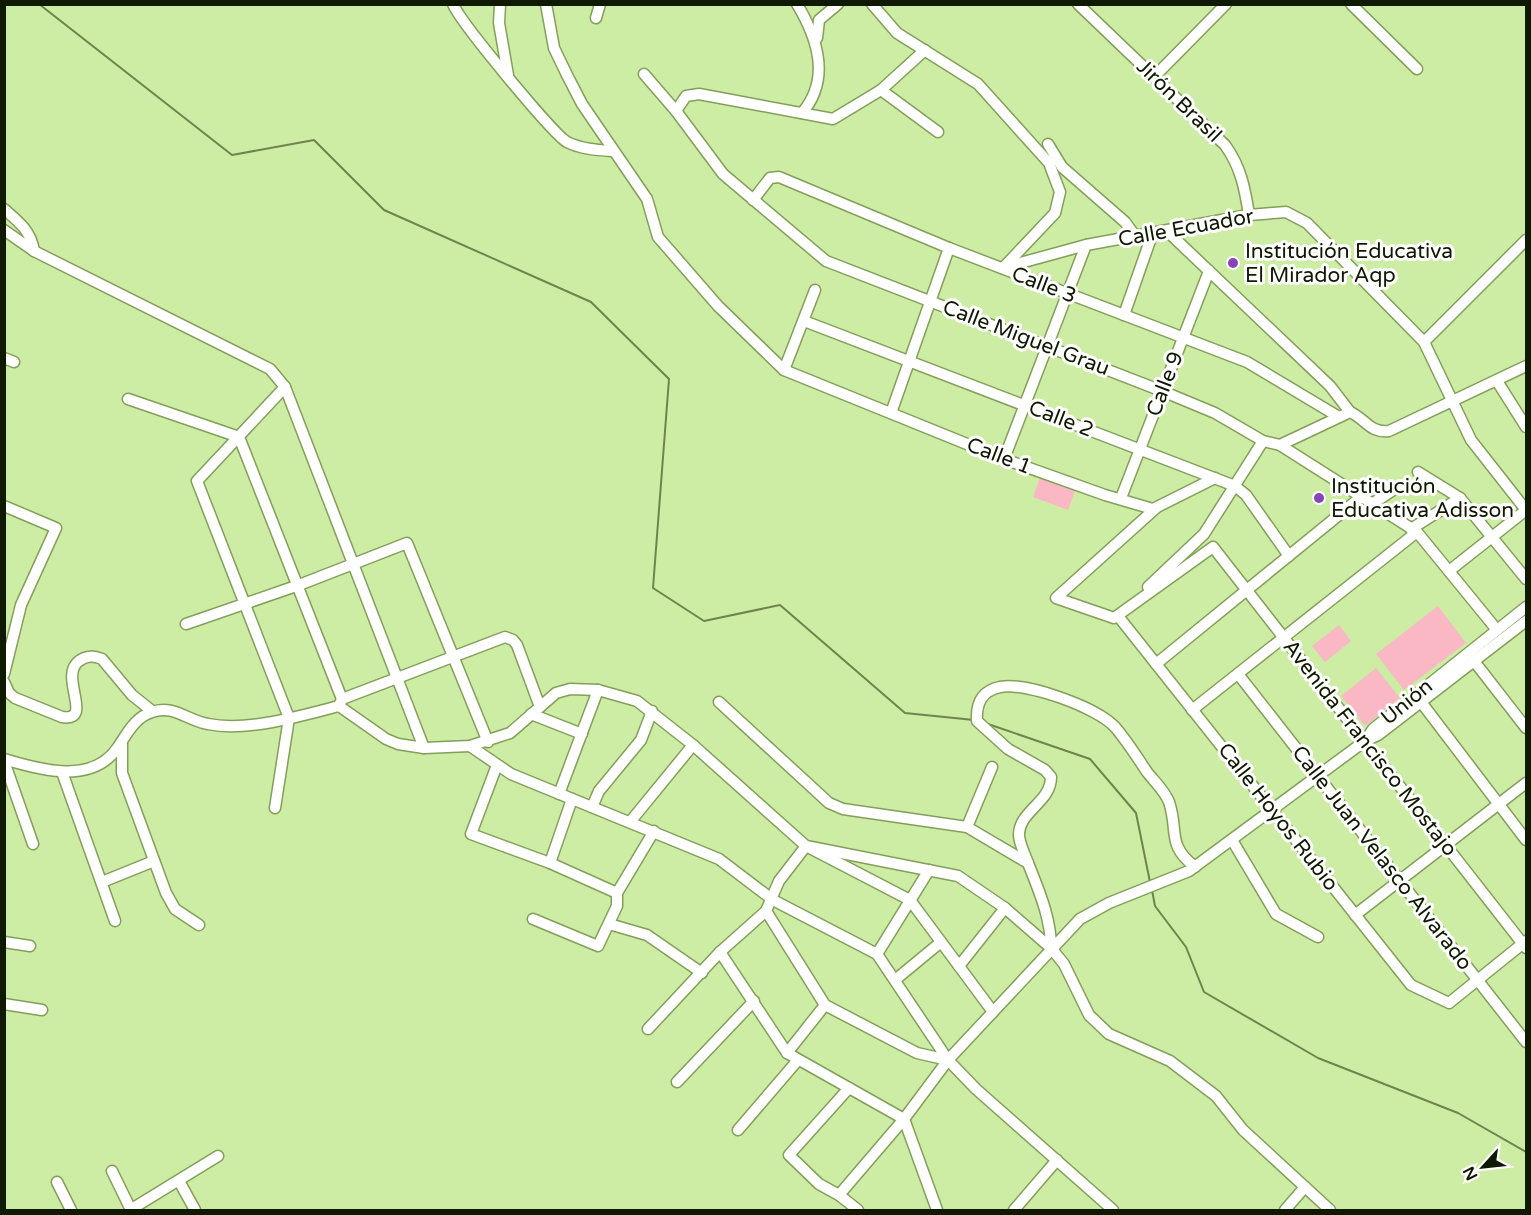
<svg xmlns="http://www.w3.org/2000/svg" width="1531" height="1215" font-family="'Varela Round',sans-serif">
	<rect width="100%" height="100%" fill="#cdeca4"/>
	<g fill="#f9b8c4">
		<path d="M1040,478l35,13 -7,19 -35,-13z"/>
		<path d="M1438,606l28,37 -62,47 -28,-36z"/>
		<path d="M1339,625l12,16 -26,21 -13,-16z"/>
		<path d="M1376,668l24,30 -35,28 -24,-30z"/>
	</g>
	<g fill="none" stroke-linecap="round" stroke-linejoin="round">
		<g stroke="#6d854c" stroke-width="2">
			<path d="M39,4l193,151 82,-15 70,70 207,92 78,77 -16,209 51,33 76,-16 125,108 69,7"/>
			<path d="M988,724l102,35 46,54 14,69"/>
			<path d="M1152,890l3,16 31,41 18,45 114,66 140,55 68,39"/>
		</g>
		<g stroke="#839f5a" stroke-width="13">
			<g id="minor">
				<path d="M453,4c7,18 100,130 114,138 14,7 30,8 45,9"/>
				<path d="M500,4l-1,19 9,52"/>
				<path d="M546,4l8,44 13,27 15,29 65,95 11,38 60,69 66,64 220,89 101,36 48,14 62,-31"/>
				<path d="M797,4c21,35 34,75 5,109"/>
				<path d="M872,4l25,29 81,51 71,79 11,29 -5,21 -52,55"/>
				<path d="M1078,4l147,141c16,22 20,44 24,70"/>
				<path d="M1351,4l66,65"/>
				<path d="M596,18l4,-14"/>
				<path d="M817,38l2,-18 19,-16"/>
				<path d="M925,50l-44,40 -48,29 -134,-25 -13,2 -10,15 47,63 103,87 336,130 53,22 48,28 17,4 137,87 80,98"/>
				<path d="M644,74l32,37"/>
				<path d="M1154,77l72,-73"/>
				<path d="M881,90l57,42"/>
				<path d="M1048,144l14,23 63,55 11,15"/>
				<path d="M753,200l17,-22 9,-1 170,71 298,114 92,55"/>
				<path d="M4,209c15,13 27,22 30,42"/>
				<path d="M4,230l30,21 236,118 15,18 139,361"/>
				<path d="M1168,232l162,154 20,26"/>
				<path d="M1002,268l84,-23 163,-30 37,-3 21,11 117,119 47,98 55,70"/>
				<path d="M1124,315l28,-80"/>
				<path d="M804,321l431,165 11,9 43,61"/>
				<path d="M1424,342l102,-102"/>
				<path d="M4,358l10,4"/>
				<path d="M784,370l31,-80"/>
				<path d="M1497,381l29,46"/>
				<path d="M128,399l111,38 103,262 -3,7"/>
				<path d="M891,413l58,-165"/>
				<path d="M1280,445l70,-33c16,7 19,21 39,19l137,-65"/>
				<path d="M1004,459l82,-214"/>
				<path d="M1418,472l42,26 66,81"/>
				<path d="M1121,498l88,-227"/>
				<path d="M1372,504l27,-18"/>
				<path d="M4,506l52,22 -35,77 -17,69"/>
				<path d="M1156,508l-100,90 58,20 99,-71 313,401"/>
				<path d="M1411,529l49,-31"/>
				<path d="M1449,571l77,-61"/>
				<path d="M1148,587l56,-53 59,-93"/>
				<path d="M1118,616l293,369 38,18 77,-62"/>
				<path d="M186,624l113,-39 108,-42 81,199"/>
				<path d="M1474,661l52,67"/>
				<path d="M1156,664l205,-167"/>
				<path d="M1238,674l288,368"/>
				<path d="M4,682l5,11 6,5 47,19c33,5 -4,-41 17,-56 8,-6 15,-5 23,-2l30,36 20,16"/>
				<path d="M342,699l163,-62 8,3 4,5 23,62"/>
				<path d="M719,702l110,101 14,6 124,18 61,36"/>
				<path d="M1421,702l105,138"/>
				<path d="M1192,710l225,-178"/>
				<path d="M531,714l51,20"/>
				<path d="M1365,741l8,-12 153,-122"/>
				<path d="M122,744v29l44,120 9,16 24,16"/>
				<path d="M470,746l41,28 208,85 54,41 104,54 71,106 28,29 137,121"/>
				<path d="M4,759c36,11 89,26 114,-12 9,-13 17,-30 34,-35 21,-8 36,9 56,12 39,8 92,-8 131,-18l47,33 12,5 26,4 46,-2 40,-13 46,-40 14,-4 28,1 39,11 56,44 113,101 152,30 47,32 46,40 13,16 25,51 20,19 61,27 46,35 27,34 87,80"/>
				<path d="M4,761l29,83"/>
				<path d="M497,765l-26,69 79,29 67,30"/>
				<path d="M62,772l53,149"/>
				<path d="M559,794l39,-104"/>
				<path d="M592,807l7,-16 42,-51 11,-29"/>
				<path d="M275,808l14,-90 -92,-237 88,-94"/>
				<path d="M630,822l63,-77"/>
				<path d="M967,827l25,-60"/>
				<path d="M1232,840l44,74 42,23"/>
				<path d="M550,863l22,-64"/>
				<path d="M102,882l52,-21"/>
				<path d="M766,911l59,94 92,48 31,7"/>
				<path d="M1355,915l171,-132"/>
				<path d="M533,919l65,27 19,-40v-13l37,-62"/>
				<path d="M609,924l38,11 55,38"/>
				<path d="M4,942l26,4"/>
				<path d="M1051,948c0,-30 -12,-57 -23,-85 -3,-8 -8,-18 -9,-27 -1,-25 32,-33 32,-59l-6,-7 -37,-21 -31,-28c-1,-17 4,-30 23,-34 27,-5 96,20 115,40 12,14 22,30 32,45 7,9 18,19 22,30 10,30 -3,42 26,65"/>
				<path d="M720,952l67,101 117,66 33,91"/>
				<path d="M877,954l52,-84"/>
				<path d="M959,966l46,-58"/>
				<path d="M895,980l46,-38"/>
				<path d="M4,1004l38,6"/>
				<path d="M648,1029l72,-77 46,-41 13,-30 27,-35 104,54 83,112"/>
				<path d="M787,1053l38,-48"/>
				<path d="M677,1082l77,-81"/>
				<path d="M849,1088l-60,67 30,29 20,11 19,15"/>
				<path d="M738,1130l60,-70"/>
				<path d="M112,1171l19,39"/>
				<path d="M179,1181l16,29"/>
				<path d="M57,1182l14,28"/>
				<path d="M839,1195l65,-76 44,-59 132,-141 29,-16 80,-32 176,-130 13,-6 148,-114"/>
				<path d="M130,1210l88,-54"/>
				<path d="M1014,1210l43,-50"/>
				<path d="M1285,1210l20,-23"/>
			</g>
		</g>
		<use href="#minor" stroke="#fff" stroke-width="10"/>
	</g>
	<g fill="#8745b9" stroke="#fff" stroke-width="2">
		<circle cx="1233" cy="263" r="6"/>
		<circle cx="1319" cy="498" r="6"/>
	</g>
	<g text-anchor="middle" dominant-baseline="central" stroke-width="6" stroke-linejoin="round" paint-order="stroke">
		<g font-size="21" fill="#0f1900" stroke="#fff">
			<text transform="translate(1179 101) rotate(44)">Jirón Brasil</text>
			<text transform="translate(1186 228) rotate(-10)">Calle Ecuador</text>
			<text transform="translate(1044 285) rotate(21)">Calle 3</text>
			<text transform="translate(1026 338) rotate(21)">Calle Miguel Grau</text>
			<text transform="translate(1165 384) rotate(-69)">Calle 9</text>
			<text transform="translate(1061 419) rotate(21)">Calle 2</text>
			<text transform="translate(999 456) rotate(21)">Calle 1</text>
			<text transform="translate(1407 702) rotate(-39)">Unión</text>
			<text transform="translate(1370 748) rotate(52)">Avenida Francisco Mostajo</text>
			<text transform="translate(1278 817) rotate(52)">Calle Hoyos Rubio</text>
			<text transform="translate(1382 858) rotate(52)">Calle Juan Velasco Alvarado</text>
		</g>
		<g font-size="21" fill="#0f1900" stroke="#fff" text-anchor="start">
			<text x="1245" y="251">Institución Educativa<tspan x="1245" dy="24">El Mirador Aqp</tspan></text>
			<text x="1331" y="486">Institución<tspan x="1331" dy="24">Educativa Adisson</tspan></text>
		</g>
	</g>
	<rect width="1531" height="1215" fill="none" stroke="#0f1900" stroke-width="12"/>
	<g transform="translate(1483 1167) rotate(243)" stroke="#ffffff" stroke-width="4.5" paint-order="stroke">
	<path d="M0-4.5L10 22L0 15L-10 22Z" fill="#0f1900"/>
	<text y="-9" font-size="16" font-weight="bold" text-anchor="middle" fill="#0f1900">N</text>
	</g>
</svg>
